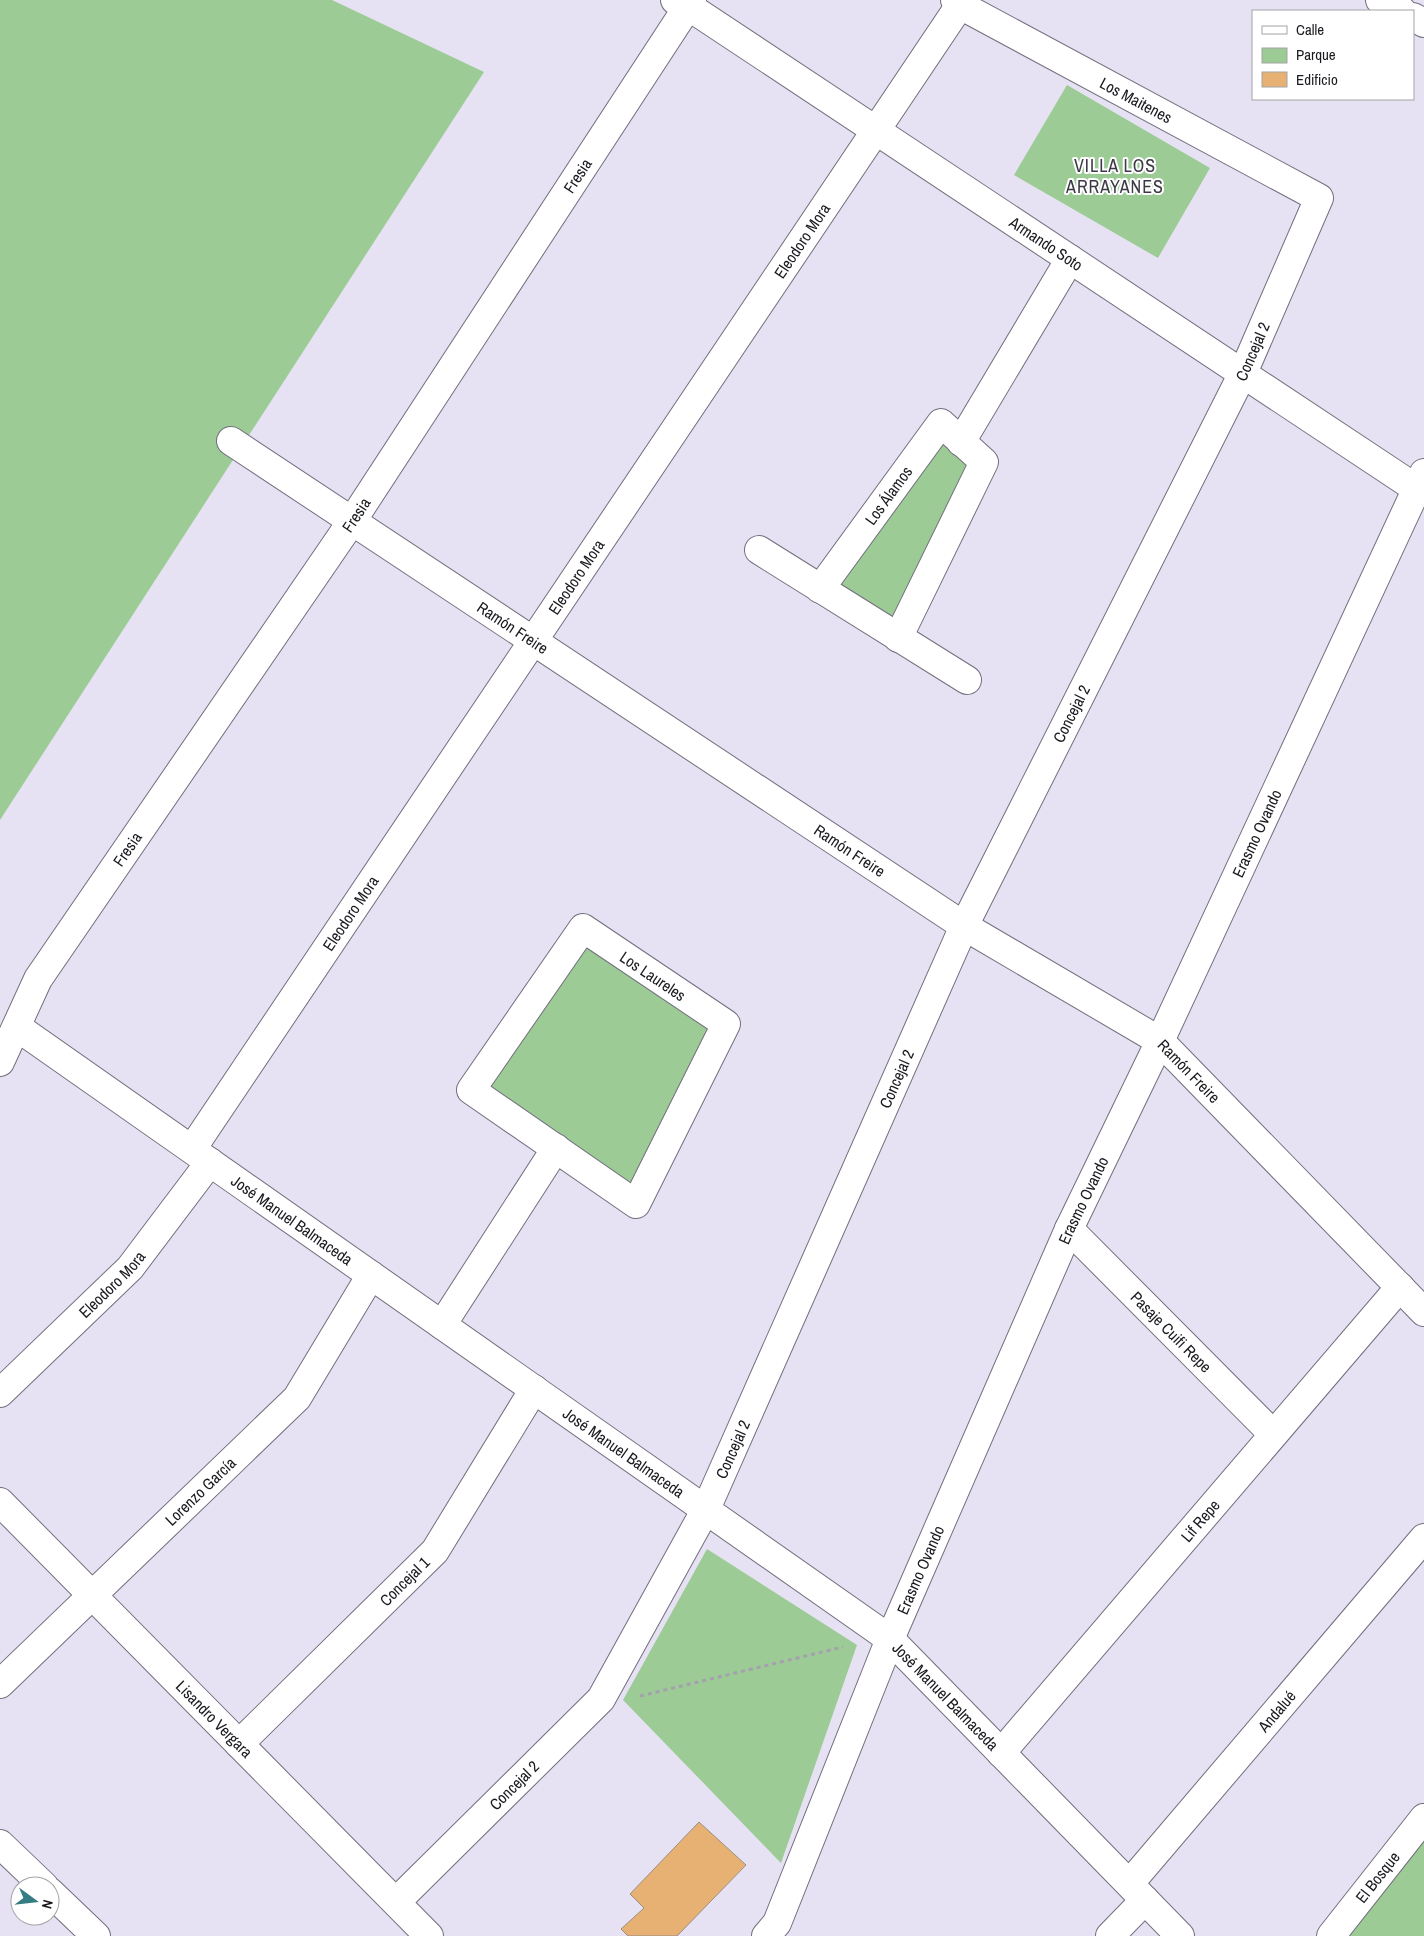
<svg xmlns="http://www.w3.org/2000/svg" width="1424" height="1936" font-family="'Archivo Narrow',sans-serif">
	<rect width="100%" height="100%" fill="#e7e2f3"/>
	<g fill="#9ccb96">
		<path d="M0,0h332l152,72 -484,748z"/>
		<path d="M1067,85l143,83 -52,90 -144,-83z"/>
		<path d="M941,425l41,37 -84,174 -77,-48z"/>
		<path d="M583,931l139,94 -87,176 -162,-111z"/>
		<path d="M707,1549l150,96 -76,218 -158,-163z"/>
		<path d="M1424,1841v95h-76z"/>
	</g>
	<path fill="#e6b173" stroke="#9b8f82" d="M699,1822l47,43 -69,71h-49l-7,-7 23,-21 -14,-14z"/>
	<g fill="none" stroke-linecap="round" stroke-linejoin="round">
		<g stroke="#736e7d" stroke-width="30">
			<g id="minor">
				<path id="s1" d="M675,0l13,6 729,483"/>
				<path d="M1380,0l22,11"/>
				<path d="M1413,17l11,6"/>
				<path id="s2" d="M231,441l733,485 196,115 264,271"/>
				<path d="M961,442l109,-183"/>
				<path d="M759,550l208,130"/>
				<path id="s3" d="M820,589l121,-166 43,39 -86,176"/>
				<path d="M583,928l143,96 -90,180 -165,-114z"/>
				<path id="s4" d="M17,1027l873,612 290,297"/>
				<path id="s5" d="M0,1062l38,-83 314,-458 340,-521"/>
				<path id="s6" d="M192,1149l768,-1144"/>
				<path id="s7" d="M1069,1229l204,205"/>
				<path d="M442,1325l114,-177"/>
				<path id="s8" d="M0,1393l130,-125 80,-106"/>
				<path id="s9" d="M0,1502l429,434"/>
				<path id="s10" d="M0,1684l297,-286 74,-123"/>
				<path id="s11" d="M239,1744l196,-193 99,-162"/>
				<path id="s12" d="M1001,1753l399,-466"/>
				<path d="M0,1844l44,42"/>
				<path id="s13" d="M1130,1883l294,-345"/>
				<path d="M50,1892l46,44"/>
				<path id="s14" d="M396,1902l205,-203 105,-190 258,-583 279,-553 76,-175 -359,-193 -5,-5"/>
				<path id="s15" d="M766,1936l11,-13 113,-284 179,-410 91,-188 264,-568"/>
				<path d="M1110,1936l35,-36"/>
				<path id="s16" d="M1331,1936l93,-118"/>
			</g>
		</g>
		<path stroke="#a4a0ae" stroke-width="3" stroke-dasharray="4 4" stroke-linecap="butt" d="M640,1696l203,-49"/>
		<use href="#minor" stroke="#fff" stroke-width="28"/>
	</g>
	<g text-anchor="middle" dominant-baseline="central" stroke-width="4" stroke-linejoin="round" paint-order="stroke">
		<g font-size="16" fill="#1b191f" stroke="#fff">
			<text transform="translate(1136 100) rotate(28)">Los Maitenes</text>
			<text stroke="none"><textPath href="#s5" startOffset="1059">Fresia</textPath></text>
			<text stroke="none"><textPath href="#s6" startOffset="1094">Eleodoro Mora</textPath></text>
			<text stroke="none"><textPath href="#s1" startOffset="444">Armando Soto</textPath></text>
			<text stroke="none"><textPath href="#s14" startOffset="1786">Concejal 2</textPath></text>
			<text stroke="none"><textPath href="#s3" startOffset="116">Los Álamos</textPath></text>
			<text stroke="none"><textPath href="#s5" startOffset="654">Fresia</textPath></text>
			<text stroke="none"><textPath href="#s6" startOffset="689">Eleodoro Mora</textPath></text>
			<text stroke="none"><textPath href="#s2" startOffset="338">Ramón Freire</textPath></text>
			<text stroke="none"><textPath href="#s14" startOffset="1381">Concejal 2</textPath></text>
			<text stroke="none"><textPath href="#s15" startOffset="1208">Erasmo Ovando</textPath></text>
			<text stroke="none"><textPath href="#s5" startOffset="249">Fresia</textPath></text>
			<text stroke="none"><textPath href="#s2" startOffset="742">Ramón Freire</textPath></text>
			<text stroke="none"><textPath href="#s6" startOffset="284">Eleodoro Mora</textPath></text>
			<text transform="translate(653 976) rotate(34)">Los Laureles</text>
			<text stroke="none"><textPath href="#s2" startOffset="1148">Ramón Freire</textPath></text>
			<text stroke="none"><textPath href="#s14" startOffset="976">Concejal 2</textPath></text>
			<text stroke="none"><textPath href="#s15" startOffset="802">Erasmo Ovando</textPath></text>
			<text stroke="none"><textPath href="#s4" startOffset="336">José Manuel Balmaceda</textPath></text>
			<text stroke="none"><textPath href="#s8" startOffset="156">Eleodoro Mora</textPath></text>
			<text stroke="none"><textPath href="#s7" startOffset="145">Pasaje Cuifi Repe</textPath></text>
			<text stroke="none"><textPath href="#s14" startOffset="571">Concejal 2</textPath></text>
			<text stroke="none"><textPath href="#s4" startOffset="741">José Manuel Balmaceda</textPath></text>
			<text stroke="none"><textPath href="#s10" startOffset="278">Lorenzo García</textPath></text>
			<text stroke="none"><textPath href="#s12" startOffset="306">Lif Repe</textPath></text>
			<text stroke="none"><textPath href="#s15" startOffset="398">Erasmo Ovando</textPath></text>
			<text stroke="none"><textPath href="#s11" startOffset="232">Concejal 1</textPath></text>
			<text stroke="none"><textPath href="#s4" startOffset="1146">José Manuel Balmaceda</textPath></text>
			<text stroke="none"><textPath href="#s13" startOffset="226">Andalué</textPath></text>
			<text stroke="none"><textPath href="#s9" startOffset="305">Lisandro Vergara</textPath></text>
			<text stroke="none"><textPath href="#s14" startOffset="166">Concejal 2</textPath></text>
			<text stroke="none"><textPath href="#s16" startOffset="75">El Bosque</textPath></text>
		</g>
		<g font-size="18" letter-spacing="1" fill="#3d3846" stroke="#fff">
			<text x="1115" y="165">VILLA LOS<tspan x="1115" dy="21">ARRAYANES</tspan></text>
		</g>
	</g>
	<rect x="1252" y="10" width="162" height="90" fill="#ffffff" stroke="#a4a3a5"/>
	<rect x="1262" y="26" width="25" height="8" fill="#ffffff" stroke="#a4a3a5"/>
	<text x="1296" y="35" font-size="15" fill="#1b191f">Calle</text>
	<rect x="1262" y="48" width="25" height="15" fill="#9ccb96" stroke="#a4a3a5"/>
	<text x="1296" y="60" font-size="15" fill="#1b191f">Parque</text>
	<rect x="1262" y="72" width="25" height="15" fill="#e6b173" stroke="#a4a3a5"/>
	<text x="1296" y="85" font-size="15" fill="#1b191f">Edificio</text>
	<g transform="translate(35 1901) rotate(105)"><circle r="24" fill="#ffffff" stroke="#a4a3a5"/>
	<path d="M0-4L9 19L0 12L-9 19Z" fill="#357d83"/>
	<text y="-8" font-size="14" font-weight="bold" text-anchor="middle" fill="#1b191f">N</text>
	</g>
</svg>
